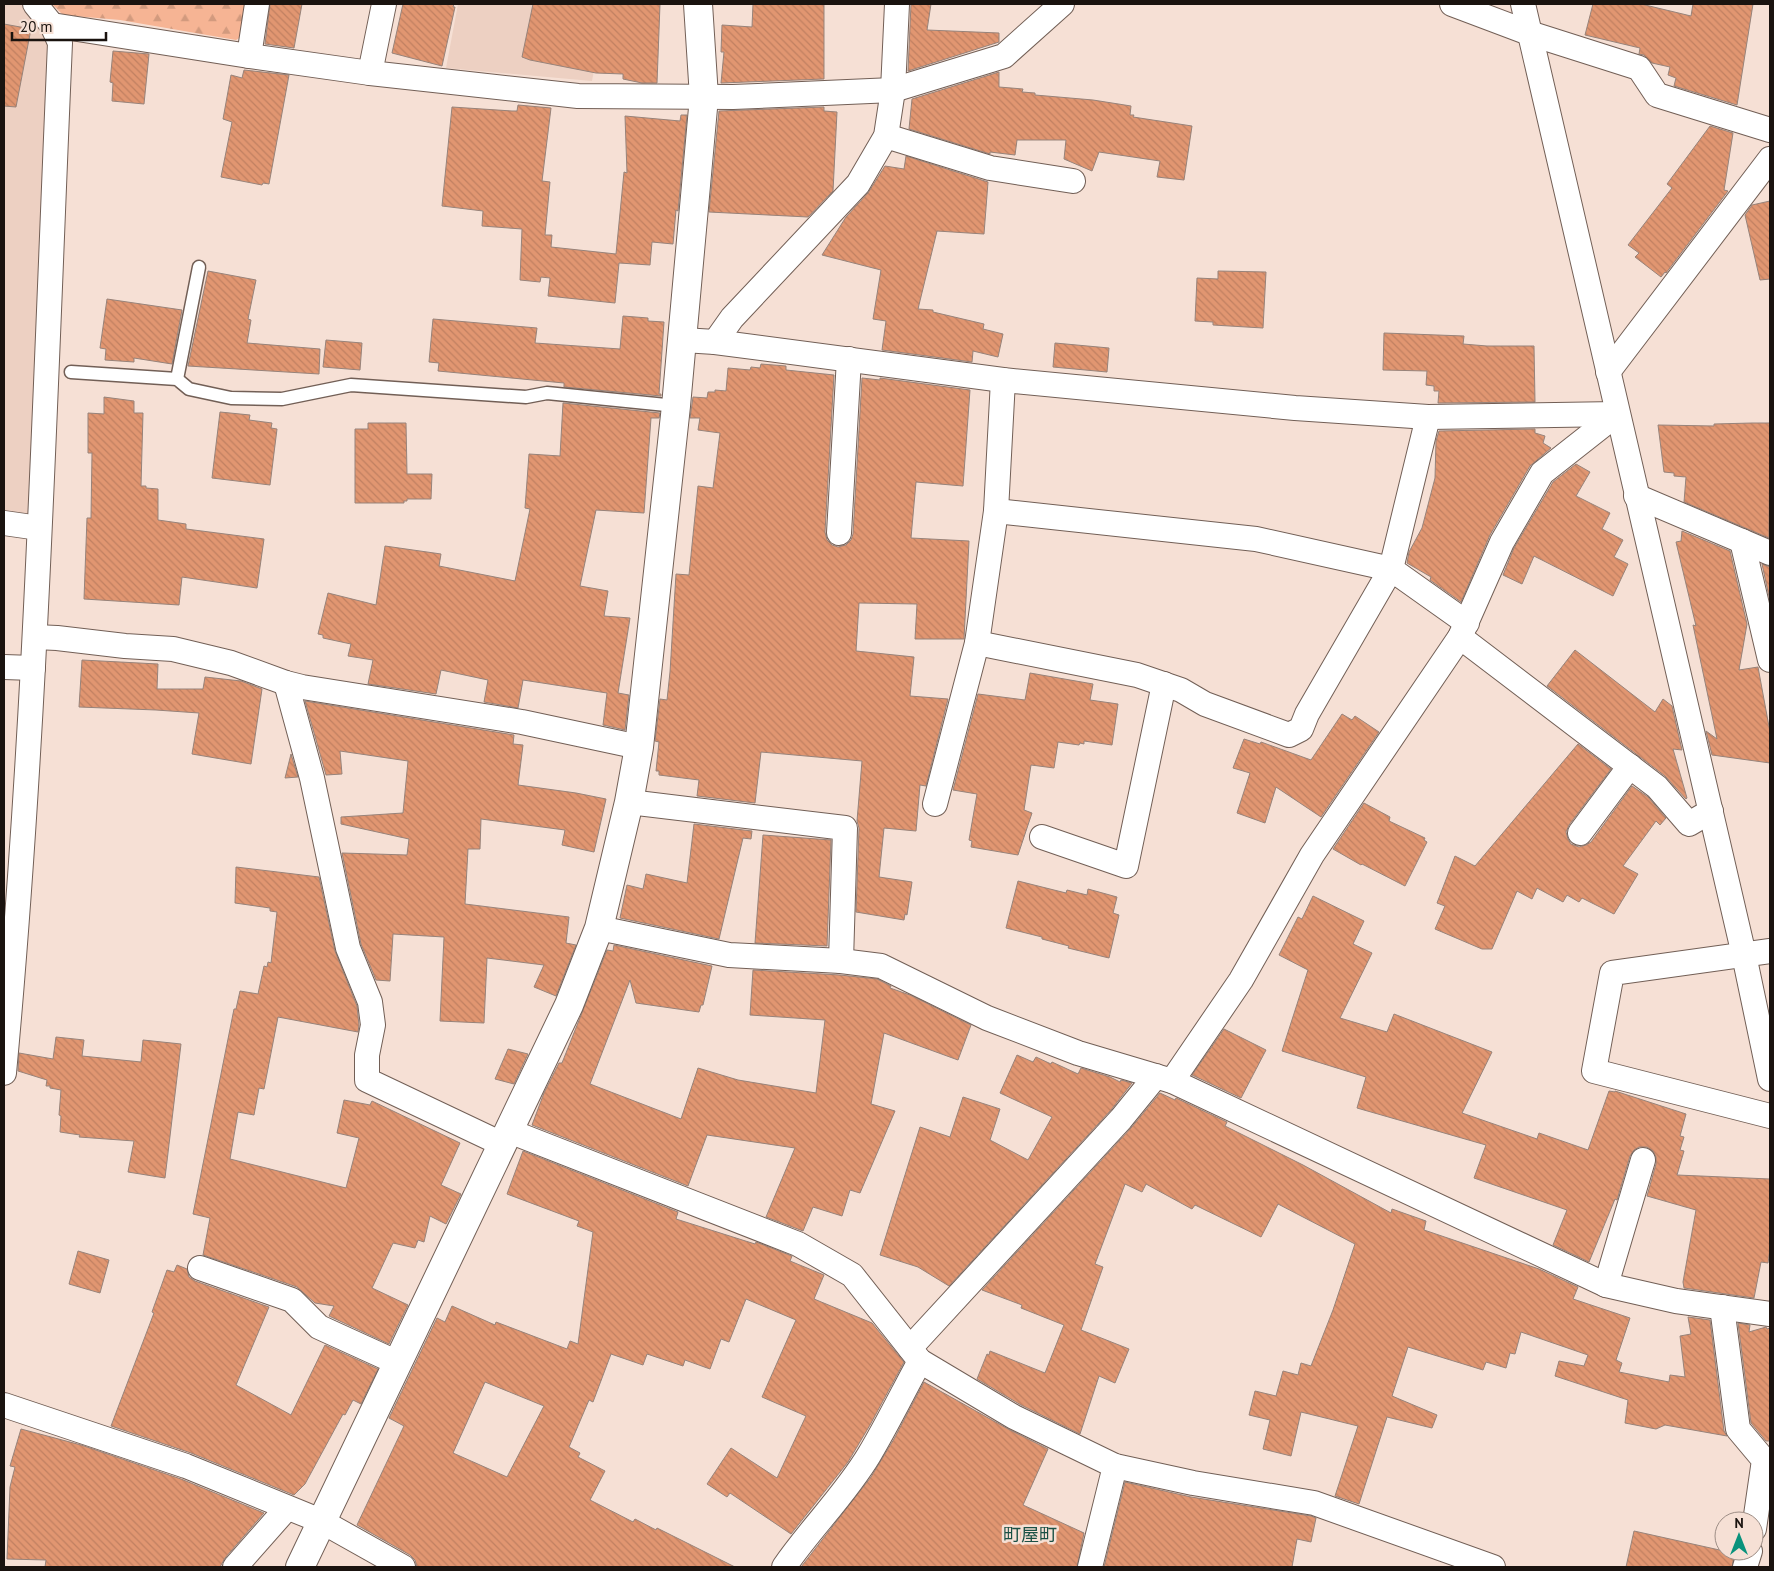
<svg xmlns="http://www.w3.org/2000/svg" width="1774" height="1571" font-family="'PT Sans','Noto Sans JP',sans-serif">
	<defs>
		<pattern id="forest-firs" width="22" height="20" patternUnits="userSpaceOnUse" patternTransform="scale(1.25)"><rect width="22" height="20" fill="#f6b494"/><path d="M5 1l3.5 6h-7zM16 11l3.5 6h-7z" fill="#d29a7e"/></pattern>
		<pattern id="building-back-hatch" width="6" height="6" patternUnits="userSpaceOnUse" patternTransform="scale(1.25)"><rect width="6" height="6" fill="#e19671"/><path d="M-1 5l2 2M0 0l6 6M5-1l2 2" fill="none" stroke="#c08061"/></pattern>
	</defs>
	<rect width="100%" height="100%" fill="#f6e0d5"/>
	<g fill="#edd0c2">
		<path d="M4,4h19l19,19 7,23 -19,467 -9,9 -17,-3z"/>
		<path d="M458,4h149l-15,77 -146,-13z"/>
	</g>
	<path fill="url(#forest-firs)" d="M52,4h196l-4,31 -8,5 -116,-20 -57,-5z"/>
	<g fill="url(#building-back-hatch)" stroke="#97837a" fill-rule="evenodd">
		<path d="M270,4h32l-8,44 -29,-4z"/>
		<path d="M403,4h51l-1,3h2l-13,59 -50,-13z"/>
		<path d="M533,4h127l-3,79h-15l-19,-4v-5l-27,-1 -66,-13 -8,-3z"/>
		<path d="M753,4h71v75l-103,4 3,-31h-3l1,-27 30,2z"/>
		<path d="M911,4h20l-4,26 72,3v9l-91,29z"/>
		<path d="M1593,4h48l50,12 2,-12h60l-16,101 -63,-19 2,-8 -8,-3 2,-8 -18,-4 -8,-8 -5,-1 1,-6 -55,-13z"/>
		<path d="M4,24l27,5 -15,78 -12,-1z"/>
		<path d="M113,51l36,3 -5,50 -32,-3 1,-18 -3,-1z"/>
		<path d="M244,70l45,5 -20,109 -6,-1 -1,2 -41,-8 11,-55 -9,-3 8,-44 11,3z"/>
		<path d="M999,72v15l24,2 -1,3 13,1v2l58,5 38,6 -1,9h4l-1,2 59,9 -8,54 -27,-3 3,-16 -61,-9 -7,19 -28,-12 2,-19h-49l-2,15 -25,-3v2l-81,-25 3,-30z"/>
		<path d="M518,105l33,3 -9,73 8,1 -5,53h7l-1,12 65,7 8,-82 3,1 -2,-57 55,5 1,-6h6l-9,96 -2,-1 -3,34 -21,-2 -2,23 -31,-2 -4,40 -67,-7 2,-18 -9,-1 -1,5 -20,-2 2,-51 -40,-3 1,-15 -41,-5 10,-99 60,4h5z"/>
		<path d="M824,107v4l13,1 -4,79 -25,26 -99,-5 10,-101z"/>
		<path d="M1710,126l23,7 -9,57 4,1 -62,82 -1,-1 -4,5 -26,-20 4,-4 -11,-8 44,-57 -5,-4z"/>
		<path d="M906,156l82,26 -4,52 -47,-3 -19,78 15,1v2l51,12 -1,5 20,5 -5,23 -25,-6 -1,11 -90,-12 4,-29 -13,-2 8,-49 -59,-15 24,-38 22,-24 17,-27 19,3z"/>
		<path d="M1770,201v78l-10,1 -15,-65 7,-10z"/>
		<path d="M208,271l48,9 -8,39 3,1 -4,23 73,6 -1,25 -131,-8z"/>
		<path d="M1218,271l48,1 -3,56 -50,-3v-3l-18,-1 2,-43 21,1z"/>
		<path d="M107,299l75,11 -10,54 -38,-6v4l-29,-2 1,-11 -6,-1z"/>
		<path d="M623,316l25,2v3l16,1 -5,72h2v2l-97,-9v-4l-126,-12 1,-8 -10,-1 4,-43 104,9 -2,15 85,6z"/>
		<path d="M1384,333l80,3 -1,8 24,2h47l1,56 -97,1 1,-12h-5v-5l-8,-1 1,-14 -44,-1z"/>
		<path d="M326,340l36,3 -2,27 -37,-3z"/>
		<path d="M1055,343l54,5 -2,24 -54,-5z"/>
		<path d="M761,364l25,2v4l48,5 -9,157 2,8 5,5 6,2 8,-2 5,-5 2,-6 9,-156 18,2v-2l90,12 -7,96 -47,-4 -5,56 58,3 -5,98h-49l2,-35 -58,-1 -3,48 58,6 -4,39 38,3 -22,87 -6,-1 -4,46 -32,-3 -5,49 33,5 -5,33 -2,-1 -1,6 -48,-8 3,-84 -2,-7 5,-60 -101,-9 -6,51 -58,-7 2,-16 -40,-5v-4h-3l3,-29 -4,-1 5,-42 7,1 3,-28 6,-98 13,1 9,-89 15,2 7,-55 -22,-3 2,-12h-10l3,-21 14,1 1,-6h7v-2l11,1 2,-23 22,2 1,-3 9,1z"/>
		<path d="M104,397l30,4v12h9l-2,73h5v2l12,1v31l28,4v5l78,10 -7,49 -75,-11 -3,28 -95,-6 3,-81h4l1,-65h-4v-40l16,1z"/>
		<path d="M563,403l97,10 -1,5h-8l-7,95 -48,-3 -16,76 28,5 -4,25 26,2 -12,75 11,2 -4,35 -22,-5 4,-32 -84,-13 -5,28 -34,-6 4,-22 -47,-10 -5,24 -68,-10 5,-24 -25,-4 3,-12 -28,-6v-3l-5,-1 10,-41 48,12 9,-59 56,8 -2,12 76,15 15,-72 -5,-1 4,-54 31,2z"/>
		<path d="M220,412l30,3 -1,5 23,3 -1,5 6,1 -7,56 -58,-7z"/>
		<path d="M368,423h38l1,51h25l-1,25h-24v2h-3v2h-49v-74h13z"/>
		<path d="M1752,423h18l-1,115 -85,-36 2,-25 -12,-1v-3l-10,-1 -6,-47 56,1v-2z"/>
		<path d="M1535,429v4l10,3 -2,7 8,5 -21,18 -40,69 -29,67 -31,-22 1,-3 -24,-14 2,-11 13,-24 13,-50 1,-37 3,-10z"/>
		<path d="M1576,464l14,8 -14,24 34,17 -8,16 21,11 -9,17 14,7 -15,32 -79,-40 -12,28 -19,-9 11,-27 39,-66z"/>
		<path d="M1682,531l48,20 17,73 -8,46 19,-3 12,65v31l-58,-8 -6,-24 11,8 -24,-114 3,1 -20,-84 5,-1z"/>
		<path d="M1762,564l8,3v34z"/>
		<path d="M1575,650l80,62 8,-13 9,7 10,44 -9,-1 14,49 -1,1 -21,-23 -118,-90z"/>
		<path d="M82,660l76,4 -1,25h46l2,-12 36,4 21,8 -11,75 -59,-10 7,-41 -43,-3 -77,-3z"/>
		<path d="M1030,673l63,11 -3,16 28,4 -6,41 -28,-4v3l-4,-1 -1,2 -21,-3 -4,26 -23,-3 -7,45 8,3 -14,42 -47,-8 1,-6 -3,-1 8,-46 -24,-4 25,-96 47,6z"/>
		<path d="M305,701l209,34 -1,9 10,1 -5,40 58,8 30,6 -12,53 -32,-7 3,-15 -84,-11 -1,30h-12l-3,55 104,13 -3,26 10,2 -20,51 -22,-9 10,-22 -57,-7 -3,65 -44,-2 4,-84 -51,-3 -3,47 -14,-1 -15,-36 -19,-91 65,2 2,-16 -68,-15v-7l62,-4 5,-52 -68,-10 2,23 -16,1z"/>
		<path d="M1342,714l10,6 3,-4 24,16 -58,85 -45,-30 -11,36 -28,-10 13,-40 -17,-5 11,-29 16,5 1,-2 50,18z"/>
		<path d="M1578,744l33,25 -42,56 -3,7 2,7 3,5 8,3 7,-2 5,-3 41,-56 16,11 18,21 -6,7 -4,-4 -33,45 15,8 -24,40 -32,-16 -3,4 -12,-7 -4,7 -26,-14 -5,11 -15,-8 -25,58h-10l-47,-20 10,-23 -8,-3 18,-47 20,10z"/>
		<path d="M291,754l7,23 -13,1z"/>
		<path d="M1364,803l26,14 -1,4 36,17 -1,2 3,2 -22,44 -43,-22 -1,1 -28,-16z"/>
		<path d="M694,824l58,7 -1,8 -8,-1 -24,101 -99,-21 7,-33 16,4 3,-15 41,9z"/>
		<path d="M763,835l68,5 -4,106 -72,-3z"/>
		<path d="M236,867l83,10 16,74 22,55 2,19 -1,7 -80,-15 -14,72 -5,-1 -5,27 -16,-3 -8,47 116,29 13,-50 -22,-5 7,-33 26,5 2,-4 88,42 -19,42 20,9 -15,30 -16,-8 -6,26 -6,-2 -3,8 -22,-5 -21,45 36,17 -19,39 -60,-28 5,-10 -19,-3 -18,-16 -94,-32 7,-37 -17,-4 41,-205h2l4,-18 18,3 6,-28 3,1 1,-5 3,1 6,-51 -7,-1v-3l-35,-5z"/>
		<path d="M1018,881l48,12 1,-3 20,5 1,-6 29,8 -4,16 6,2 -10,43 -41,-10 1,-2 -27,-7v-2l-36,-9z"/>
		<path d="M1313,896l51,25 -11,23 19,9 -32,65 47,14 7,-18 98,38 -30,61 75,26 2,-6 49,17 21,-59 6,1v-1l71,23 -6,22 4,1 -4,13 4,1 -7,24 93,4v70l-2,14 -7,-1 -7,36 -70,-10 -1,-6 13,-72 -49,-14 9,-32v-7l-3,-6 -6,-4h-8l-5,3 -4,6 -13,44 -2,-1 -26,63 -36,-17 14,-35 -93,-32 12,-33 -129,-37 9,-31 -84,-26 26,-81 -29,-15 19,-38 4,2z"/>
		<path d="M614,945l98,21 -9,39h-2l-2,7 -63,-9 -6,-23 -40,104 91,35 17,-51 40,12 78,13 9,-73 -75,-5 3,-45 87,5 37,4 14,7 -1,2 20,7 61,30 -13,35 -74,-27 -13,71 24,7 -35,82 -10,-3 -8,26 -29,-9 -10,24 -37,-14 29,-69 -88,-13 -19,51 -156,-61 12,-32 15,-30h3l45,-113 6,1z"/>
		<path d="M1224,1029l42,21 -25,48 -49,-23z"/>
		<path d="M56,1037l28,3 -2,16 59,6 2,-22 38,4 -16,134 -37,-6 6,-31 -55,-4 1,-2 -20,-3 1,-16 -2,-1 2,-25 -11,-2v-2h-4l1,-6 -29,-9 1,-18 34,6z"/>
		<path d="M508,1049l20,5 -14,30 -19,-5z"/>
		<path d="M1017,1055l16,7 3,-5 15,7 1,-2 26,12 3,-6 29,9 10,5 1,-2 11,3 -21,27 -162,176 -31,-19 -38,-12 40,-128 30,10 13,-40 37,12 -10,31 38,20 24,-43 -52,-24z"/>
		<path d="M1160,1093l15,7 1,-2 51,24 -2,4 78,39 88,48 1,-4 34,12 -2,9 115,39 39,18 -5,12 57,19 -14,42 6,3 -3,9 50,10 1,-7 15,2 -5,-41 11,-2 -3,-17 22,3 14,111 3,5 -62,-11 -9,4 -31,-6 3,-23 -73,-24 4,-15 25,5 4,-11 -67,-23 -6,22 -5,-1 -4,15 -20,-6 -3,8 -75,-23 -16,49 45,19 -5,13 -45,-11 -28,87 -24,-8 23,-70 -57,-14 -10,44 -28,-7 7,-29 -21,-5 6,-24 21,5 7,-25 15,4 3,-12 10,3 22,-56 22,-66 -77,-40 -17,33 -66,-32 -3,4 -46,-25 -4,8 -17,-8 -30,80 8,3 -22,63 48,19 -14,34 -16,-7 -19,58 -59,-29 -44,-26 10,-25 2,1 1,-4 55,22 19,-48 -43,-17 1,-3 -40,-15 149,-162z"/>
		<path d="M523,1151l155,61 -2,7 79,25 1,-2 36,14 -2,5 34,14 -10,24 58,24 32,39 -34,63 -22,37 -57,72 -61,-41 -3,4 -20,-13 24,-36 46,30 29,-62 -44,-19 34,-77 -50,-21 -17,43 -8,-3 -11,30 -25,-9 -2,6 -36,-12 -4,11 -32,-11 -18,48 -4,-2 -20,47 11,6 -2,4 27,14 -15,29 43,22 2,-3 21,11 1,-2 78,39h-318l-2,-7 -5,-5 -53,-30 47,-99 -15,-8 48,-100 8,4 7,-16 43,19 1,-3 71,27 3,-8 8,3 15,-112 -16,-6 2,-5 -72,-27zM485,1382l59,24 -37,71 -54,-24z"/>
		<path d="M78,1251l31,9 -9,33 -31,-9z"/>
		<path d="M177,1265l10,4 2,8 6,4 74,26 -33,78 55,30 34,-70 53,24 -17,35 -8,-4 -8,15 -2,-1 -38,70 -11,11 -103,-42 -80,-27 43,-113 -2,-1 15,-42 7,2z"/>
		<path d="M1738,1323l12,2 -1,7 17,-5 1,2 3,-1v113h-4l-15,-18z"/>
		<path d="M924,1382l84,47 40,20 -25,56 61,28 -7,34h-276l70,-90 23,-38z"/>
		<path d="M21,1429l60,16 100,34 83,34 -39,45 -5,9h-175l1,-7 -39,-1 3,-72 5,-20 -5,-1z"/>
		<path d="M1125,1482l66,15 120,19 5,2 -5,24 -14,-3 -5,28h-188z"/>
		<path d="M1634,1531l90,20 11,1 -3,15h-106z"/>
	</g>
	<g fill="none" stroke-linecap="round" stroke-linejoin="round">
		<g stroke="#725f56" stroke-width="15">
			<g id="lane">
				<path d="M71,372l106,7 12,10 42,9 51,1 69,-14 175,12 21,-4 129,13"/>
				<path d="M177,379l22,-112"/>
			</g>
		</g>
		<g stroke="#725f56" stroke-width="26">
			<g id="street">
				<path d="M1452,4l77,29 110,35 18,27 113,35"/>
				<path d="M1523,4l221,951 26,124"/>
				<path d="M52,25l197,31 121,17 208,23 155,1 160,-7 111,-34 58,-52"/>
				<path d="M249,56l8,-52"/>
				<path d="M370,73l14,-69"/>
				<path d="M886,136l104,32 83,13"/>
				<path d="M683,340l32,2 288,38 292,28 133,9 189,-3"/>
				<path d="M715,342l17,-24 126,-134 28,-48 7,-46 4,-86"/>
				<path d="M1608,372l162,-213"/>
				<path d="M1636,496l134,57"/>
				<path d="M996,511l260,28 135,30 37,-152"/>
				<path d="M4,523l35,5"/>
				<path d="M839,533l10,-174"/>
				<path d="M1742,541l28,119"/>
				<path d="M35,637l22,1 68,8 48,3 58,14 55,20 16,4 220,35 117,25"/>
				<path d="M1460,637l197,150 32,37 22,-13"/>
				<path d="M977,643l160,32 44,15 24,14 84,31 12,-6 6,-15 84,-145 76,54"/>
				<path d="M4,667l29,1"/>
				<path d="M286,683l26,95 36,170 22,54 3,23 -6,30v25l135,64"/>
				<path d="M629,802l216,26 -4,133"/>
				<path d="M935,804l42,-161 19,-132 7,-131"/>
				<path d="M1580,833l50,-67"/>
				<path d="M1042,837l84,29 38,-182"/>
				<path d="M599,928l130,27 112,6 40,5 106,52 91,35 94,28 434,204 70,16 94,13"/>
				<path d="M1770,951l-158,22 -18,98 176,45"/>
				<path d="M4,1073c32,-342 41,-686 56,-1030l-8,-18 -17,-21"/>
				<path d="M1172,1081l69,-101 71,-125 148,-218 42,-95 40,-69 75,-59"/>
				<path d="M509,1131l289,113 54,31 68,86 94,56 101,49 78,17 121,20 179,64"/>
				<path d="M200,1268l92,32 27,27 79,36"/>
				<path d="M1606,1285l37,-125"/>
				<path d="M1722,1307l16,122 26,31 -10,69"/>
				<path d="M910,1348l211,-229 35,-43"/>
				<path d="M4,1405l182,61 135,55 82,46"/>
				<path d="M235,1567l52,-59"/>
				<path d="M784,1567c26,-38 61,-72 85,-112 18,-30 34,-63 51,-94"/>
				<path d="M1090,1567l25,-101"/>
				<path d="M1745,1567l5,-16"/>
			</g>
		</g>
		<g stroke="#725f56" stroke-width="30">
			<path id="secondary" d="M300,1567l269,-562 30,-77 30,-126 10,-55 37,-341 28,-309 -6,-93"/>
		</g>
		<use href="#lane" stroke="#fff" stroke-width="12"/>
		<use href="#street" stroke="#fff" stroke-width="24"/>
		<use href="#secondary" stroke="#fff" stroke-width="28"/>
	</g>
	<g text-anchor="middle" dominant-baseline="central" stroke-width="5" stroke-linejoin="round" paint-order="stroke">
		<g font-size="18" fill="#1a5045" stroke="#f6e0d5">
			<text x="1030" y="1534">町屋町</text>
		</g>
	</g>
	<rect width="1774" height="1571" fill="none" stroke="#1a130f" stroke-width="10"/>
	<g transform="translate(1739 1536)"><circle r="24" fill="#f6e0d5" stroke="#9e8e86"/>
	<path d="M0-4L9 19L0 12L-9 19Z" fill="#0a927c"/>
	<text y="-8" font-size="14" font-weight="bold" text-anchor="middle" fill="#1a130f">N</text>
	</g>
	<path d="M12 32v8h94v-8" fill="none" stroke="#1a130f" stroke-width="2.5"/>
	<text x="20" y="32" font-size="15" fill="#1a130f" stroke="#f6e0d5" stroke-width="4" paint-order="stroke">20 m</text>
</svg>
